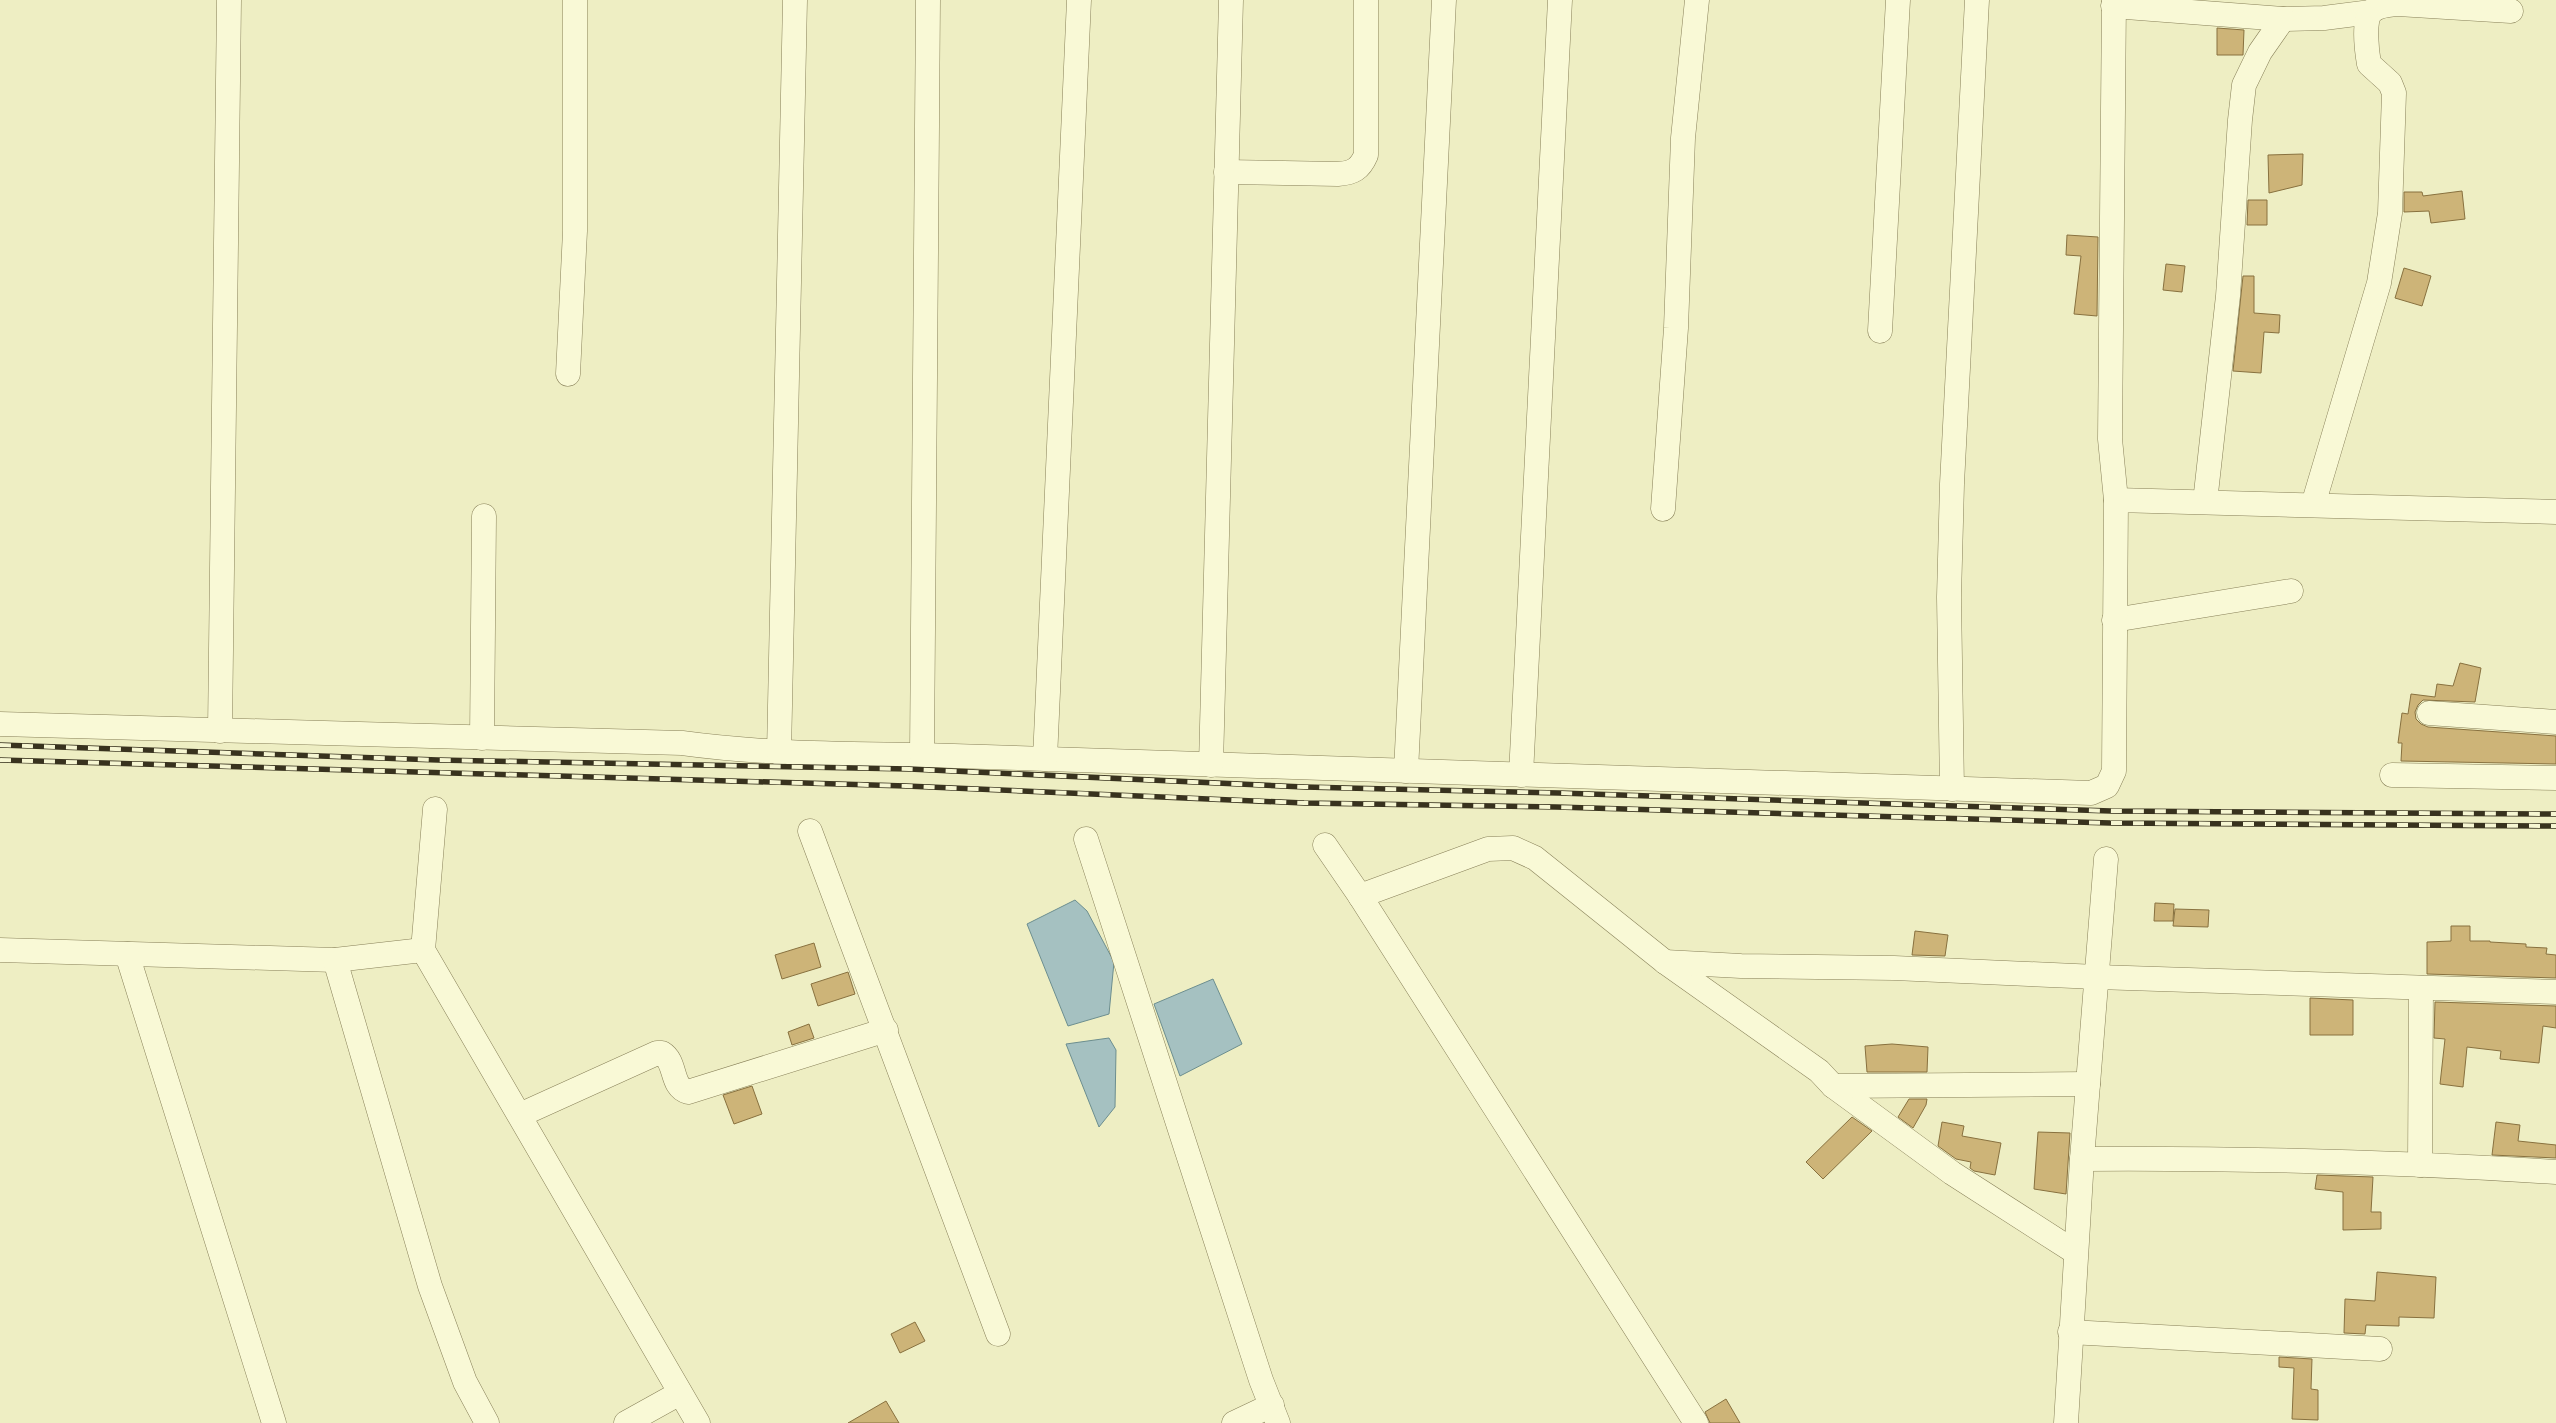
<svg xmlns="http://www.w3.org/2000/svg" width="2556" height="1423" font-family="Merriweather,serif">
	<rect width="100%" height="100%" fill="#eeeec3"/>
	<g fill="#a5c1c1" stroke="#6c8e8f">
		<path d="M1075,900l12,11 27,51 -5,52 -41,12 -41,-102z"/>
		<path d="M1213,979l29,65 -62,32 -26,-72z"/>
		<path d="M1109,1038l7,12 -1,57 -16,20 -33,-83z"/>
	</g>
	<g fill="#cdb478" stroke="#88713f">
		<path d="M2217,28l27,2 -1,25h-26z"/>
		<path d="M2303,154l-1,31 -33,8 -1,-38z"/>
		<path d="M2462,191l3,28 -34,4 -2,-12 -25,1v-20h18l1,4z"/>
		<path d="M2248,200h19v25h-20z"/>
		<path d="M2067,235l31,2 -1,79 -23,-2 7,-58 -15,-1z"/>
		<path d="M2166,264l19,2 -3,26 -19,-2z"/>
		<path d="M2404,268l27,8 -9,30 -27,-8z"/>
		<path d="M2243,276h11v37l26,2 -1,18 -15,-1 -3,41 -28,-2z"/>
		<path d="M2460,663l21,5 -6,34 -52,-2 -5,5 -3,7 1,7 5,5 7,3 128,9v28l-155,-3 1,-18h-4l4,-30 6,1 3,-20 24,3 2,-13 16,2z"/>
		<path d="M2155,903l19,1 -1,17h-19z"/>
		<path d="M2175,909l34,1 -1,17 -35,-1z"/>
		<path d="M2451,926h19v15h20v1l36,2v3l21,1 -1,6 10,1v23l-129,-4v-32l24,-1z"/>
		<path d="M1915,931l33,4 -3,21 -33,-1z"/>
		<path d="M814,943l7,24 -39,12 -7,-24z"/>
		<path d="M848,972l7,22 -37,12 -7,-22z"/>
		<path d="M2310,998l43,2v35h-43z"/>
		<path d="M2435,1002l121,4v22l-13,-2 -4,37 -39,-4 1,-8 -34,-4 -4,40 -23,-3 5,-45 -11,-1z"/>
		<path d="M809,1024l5,14 -22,7 -4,-13z"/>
		<path d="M1892,1044l36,3 -1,25h-60l-2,-26z"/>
		<path d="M752,1086l10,28 -28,10 -11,-29z"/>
		<path d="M1909,1099h18l-1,6 -13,23 -15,-11z"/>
		<path d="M1852,1117l20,14 -49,48 -17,-17z"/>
		<path d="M1942,1122l22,4 -2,10 39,7 -6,32 -21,-4 -4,-3 1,-6 -15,-3 -18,-13z"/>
		<path d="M2496,1122l24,3 -2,16 38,4v13l-64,-3z"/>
		<path d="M2038,1132l32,1 -4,61 -32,-5z"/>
		<path d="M2317,1175l56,2 -2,35h10v17l-38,1v-38l-28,-3z"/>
		<path d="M2377,1272l59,5 -2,41 -35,-1v9l-33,-1 -1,9 -21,-1 1,-34 30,2z"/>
		<path d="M915,1322l10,19 -25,12 -9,-19z"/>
		<path d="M2279,1357l33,2 -1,30 7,1v30l-26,-1 2,-51 -15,-1z"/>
		<path d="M1726,1399l14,24h-30l-5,-11z"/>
		<path d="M886,1401l13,22h-51z"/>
	</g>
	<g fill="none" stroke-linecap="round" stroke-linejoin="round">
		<g stroke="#888059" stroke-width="25">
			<g id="minor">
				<path d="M2114,0l-4,439 6,61"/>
				<path d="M2113,6l170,13 41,-1 47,-6"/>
				<path d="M1226,172l112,2c15,-1 22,-5 28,-19v-155"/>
				<path d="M1880,331l18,-331"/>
				<path d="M568,374l7,-143v-231"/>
				<path d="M2205,502l23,-206 12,-176 4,-35 16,-33 23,-33"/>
				<path d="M2313,505l66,-222 11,-70 4,-120 -4,-10 -21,-19c-2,-12 -6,-44 2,-52 7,-7 18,-7 27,-8l113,7"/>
				<path d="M1663,509l13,-181 7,-190 14,-138"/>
				<path d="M2114,620l177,-29"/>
				<path d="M2429,713l127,9"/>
				<path d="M0,724l682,19c80,11 159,11 240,12l1169,38 16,-7 7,-15 2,-271 440,12"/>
				<path d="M220,731l9,-731"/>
				<path d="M482,738l2,-222"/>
				<path d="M779,753l16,-753"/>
				<path d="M922,755l6,-755"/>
				<path d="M1045,759l34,-759"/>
				<path d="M1211,765l20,-765"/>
				<path d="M1406,771l38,-771"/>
				<path d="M1521,775l39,-775"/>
				<path d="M2392,775l164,3"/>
				<path d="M1952,789l-3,-192 3,-113 25,-484"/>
				<path d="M435,809l-12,141 275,473"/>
				<path d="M810,831l188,503"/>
				<path d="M1086,839l175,541 17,43"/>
				<path d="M1325,845l35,51 336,527"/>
				<path d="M1360,896l128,-47 25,-1 22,10 130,104 154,109 14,15 119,87 123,79"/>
				<path d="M0,950l335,10 88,-10"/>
				<path d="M127,954l147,469"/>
				<path d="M335,960l95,326 35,96 22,41"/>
				<path d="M1665,962l76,4 153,2 203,9 459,15"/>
				<path d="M1833,1086l255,-2"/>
				<path d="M520,1115l137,-62h5c15,9 8,34 26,39l198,-62"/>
				<path d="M2082,1159c158,-1 316,3 474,13"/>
				<path d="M2420,1165l1,-177"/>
				<path d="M2070,1332l310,17"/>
				<path d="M626,1423l54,-30"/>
				<path d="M1234,1423l38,-18"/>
				<path d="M2066,1423l16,-264 24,-300"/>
			</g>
		</g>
		<use href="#minor" stroke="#f9f9d6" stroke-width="24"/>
		<g stroke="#38321e" stroke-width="5.5">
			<g id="rail">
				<path d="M0,745l438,15 471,9 395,18 255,6 552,18 445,3"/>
				<path d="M0,760l906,26 398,17 252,4 554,16 446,3"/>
			</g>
		</g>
		<use href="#rail" stroke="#f6f6d2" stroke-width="4" stroke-dasharray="11" stroke-linecap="butt"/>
	</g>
</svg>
